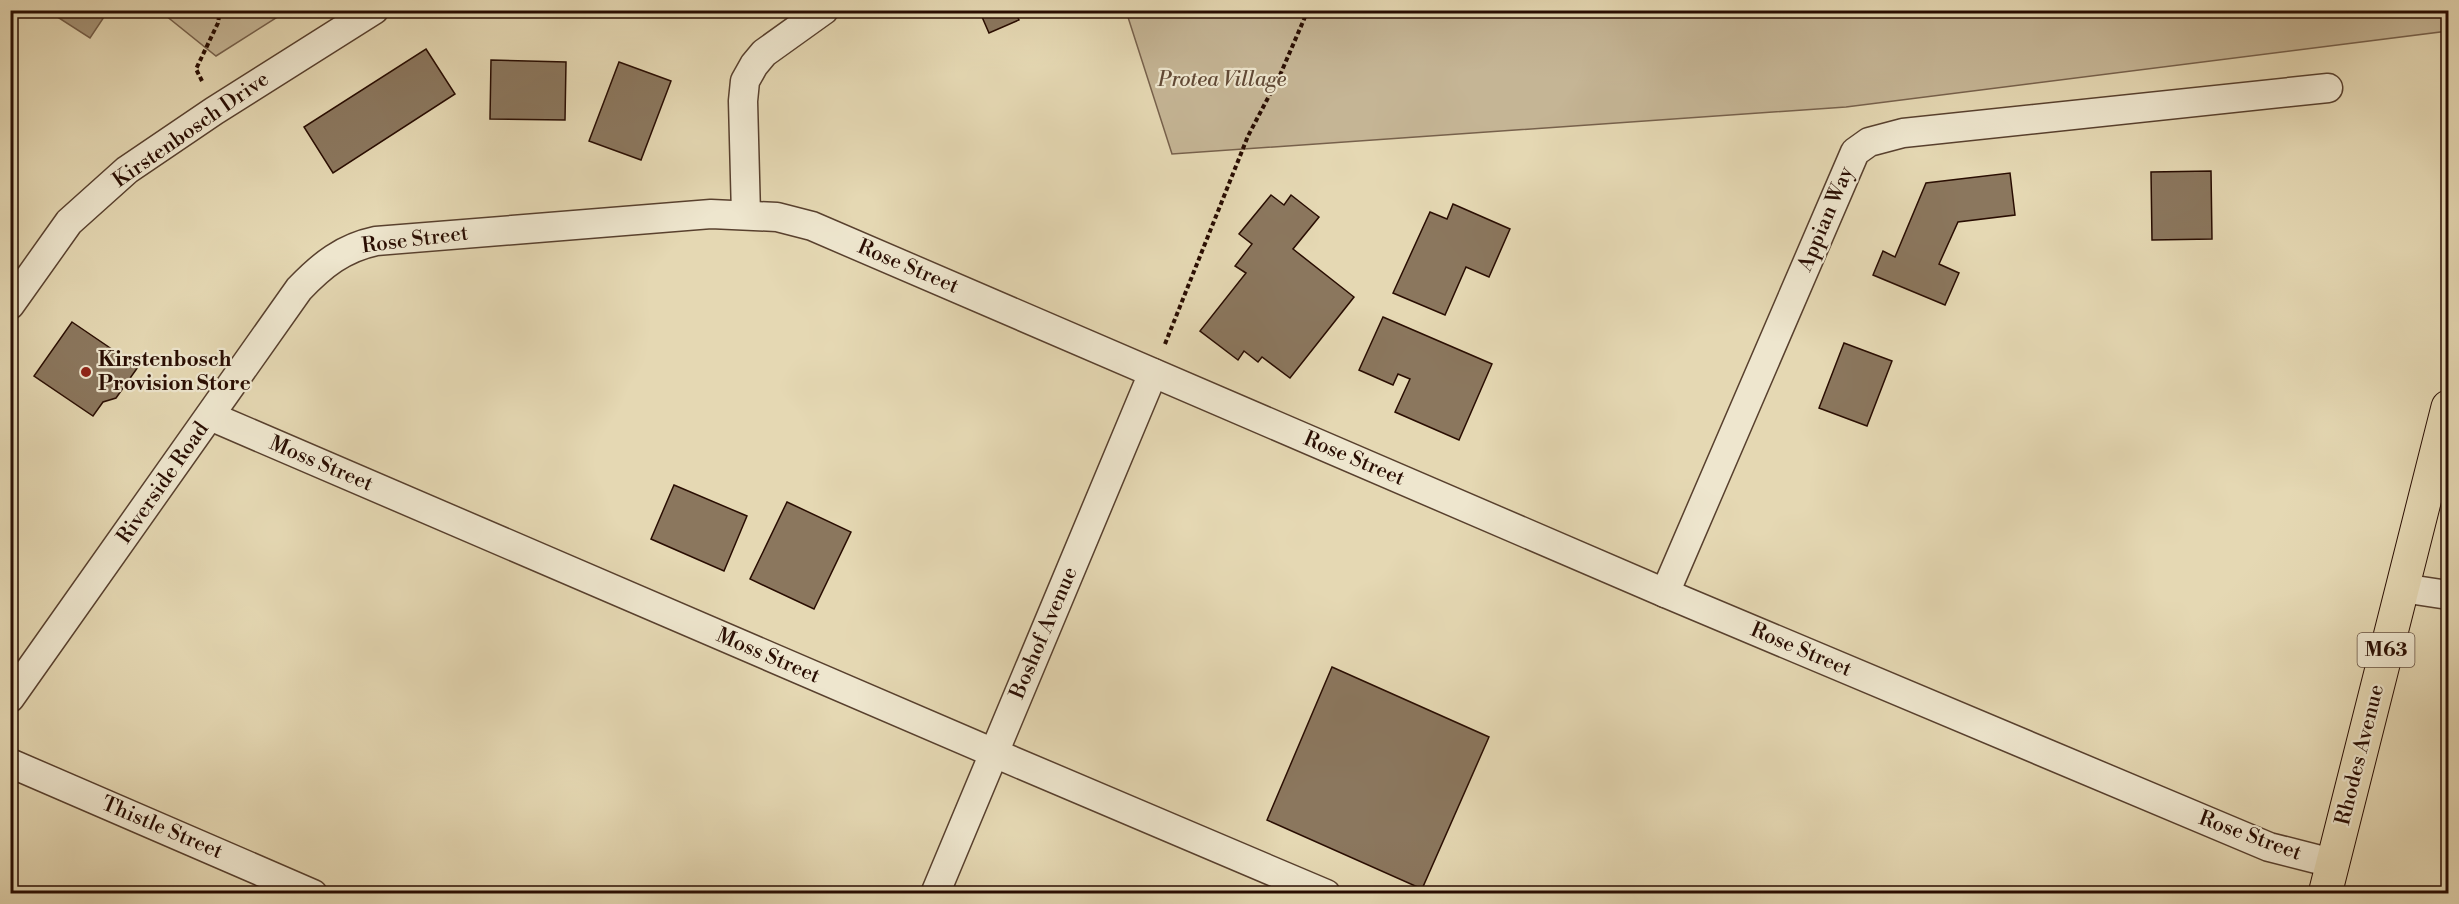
<svg xmlns="http://www.w3.org/2000/svg" width="2459" height="904" font-family="'Libre Bodoni',serif">
	<rect width="100%" height="100%" fill="#e5d8b3"/>
	<filter id="stains"><feTurbulence type="fractalNoise" baseFrequency=".00333" numOctaves="4"/><feColorMatrix values="0 0 0 0 .2 0 0 0 0 .09 0 0 0 0 .02 0 0 0 .5 -.17"/></filter>
	<radialGradient id="worn" r=".72"><stop offset=".6" stop-color="#630" stop-opacity="0"/><stop offset="1" stop-color="#630" stop-opacity=".3"/></radialGradient>
	<g fill="#c5b595" stroke="#77614c" stroke-width="1.5">
		<path d="M2448,10v21l-602,76 -674,47 -46,-143z"/>
		<path d="M160,11h127l-71,45z"/>
	</g>
	<path fill="#a59377" stroke="#735d48" stroke-width="1.5" d="M48,11h53l5,3 -16,24z"/>
	<g fill="#8b775e" stroke="#290d02" stroke-width="1.5">
		<path d="M979,10h35l5,10 -30,13z"/>
		<path d="M426,49l29,45 -122,79 -29,-46z"/>
		<path d="M491,60l75,2 -1,58 -75,-1z"/>
		<path d="M619,62l52,19 -30,79 -52,-19z"/>
		<path d="M2211,171l1,68 -60,1 -1,-68z"/>
		<path d="M2010,173l5,42 -57,7 -19,42 20,9 -14,32 -72,-30 10,-24 12,6 31,-74z"/>
		<path d="M1271,195l13,10 7,-10 28,22 -26,32 61,48 -64,81 -28,-21 -4,5 -14,-11 -6,9 -38,-29 46,-58 -11,-7 17,-22 -13,-10z"/>
		<path d="M1453,204l57,25 -21,48 -23,-10 -21,48 -52,-22 37,-81 17,7z"/>
		<path d="M1383,317l109,47 -33,76 -64,-28 15,-33 -12,-5 -5,11 -34,-15z"/>
		<path d="M72,322l66,45 -22,31 -13,4 -10,14 -59,-40z"/>
		<path d="M1844,343l48,18 -25,65 -48,-18z"/>
		<path d="M674,485l73,31 -23,55 -73,-32z"/>
		<path d="M787,502l64,30 -37,77 -64,-30z"/>
		<path d="M1332,667l157,70 -67,152 -155,-69z"/>
	</g>
	<g fill="none" stroke-linecap="round" stroke-linejoin="round">
		<g stroke="#58402e" stroke-width="31">
			<g id="minor">
				<path d="M746,215l-3,-114 2,-20 9,-16 10,-12 60,-43"/>
				<path d="M10,305l59,-83 58,-52 87,-59 160,-101"/>
				<path d="M210,416l784,337 332,141"/>
				<path d="M2402,588l46,7"/>
				<path d="M1665,593l190,-441 14,-10 34,-9 425,-45"/>
				<path d="M10,698l289,-409c23,-24 44,-41 77,-48l335,-27 66,3 35,9 853,367 604,254 63,16"/>
				<path d="M10,763l303,131"/>
				<path d="M935,894l218,-521"/>
			</g>
		</g>
		<g stroke="#290d02" stroke-width="35">
			<path id="primary" d="M2325,894l123,-487"/>
		</g>
		<g stroke="#290d02" stroke-width="4" stroke-dasharray="4.5 3" stroke-linecap="butt">
			<path d="M202,81l-6,-12 22,-46 2,-13"/>
			<path d="M1165,344l83,-208 32,-61 28,-65"/>
		</g>
		<use href="#minor" stroke="#eee6ce" stroke-width="28"/>
		<use href="#primary" stroke="#e5d8b3" stroke-width="33"/>
	</g>
	<circle fill="#8f2418" stroke="#eee6ce" stroke-width="2" cx="86" cy="372" r="6"/>
	<g text-anchor="middle" dominant-baseline="central" stroke-width="4.5" stroke-linejoin="round" paint-order="stroke">
		<rect fill="#eee6ce" stroke="#644e3f" stroke-width="1.5" x="2357.5" y="633" width="57" height="34" rx="4.5"/>
		<g font-size="20" font-weight="bold" fill="#290d02">
			<text x="2386" y="650">M63</text>
		</g>
		<g font-size="21" font-style="italic" fill="#604835" stroke="#eee6ce">
			<text x="1222" y="80">Protea Village</text>
		</g>
		<g font-size="21" fill="#290d02" stroke="#eee6ce">
			<text transform="translate(191 130) rotate(-35)">Kirstenbosch Drive</text>
			<text transform="translate(1826 219) rotate(-67)">Appian Way</text>
			<text transform="translate(415 240) rotate(-7)">Rose Street</text>
			<text transform="translate(908 267) rotate(23)">Rose Street</text>
			<text transform="translate(1354 459) rotate(23)">Rose Street</text>
			<text transform="translate(321 464) rotate(23)">Moss Street</text>
			<text transform="translate(163 483) rotate(-55)">Riverside Road</text>
			<text transform="translate(1044 633) rotate(-67)">Boshof Avenue</text>
			<text transform="translate(1801 650) rotate(23)">Rose Street</text>
			<text transform="translate(768 656) rotate(23)">Moss Street</text>
			<text transform="translate(2360 755) rotate(-76)">Rhodes Avenue</text>
			<text transform="translate(162 828) rotate(23)">Thistle Street</text>
			<text transform="translate(2250 836) rotate(20)">Rose Street</text>
		</g>
		<g font-size="21" font-weight="bold" fill="#290d02" stroke="#eee6ce" text-anchor="start">
			<text x="98" y="360">Kirstenbosch<tspan x="98" dy="24">Provision Store</tspan></text>
		</g>
	</g>
	<rect width="2459" height="904" fill="none" stroke="#e5d8b3" stroke-width="36"/>
	<rect x="12" y="12" width="2435" height="880" fill="none" stroke="#290d02" stroke-width="3"/>
	<rect x="18" y="18" width="2423" height="868" fill="none" stroke="#290d02" stroke-width="1.5"/>
	<rect width="100%" height="100%" filter="url(#stains)"/>
	<rect width="100%" height="100%" fill="url(#worn)"/>
</svg>
